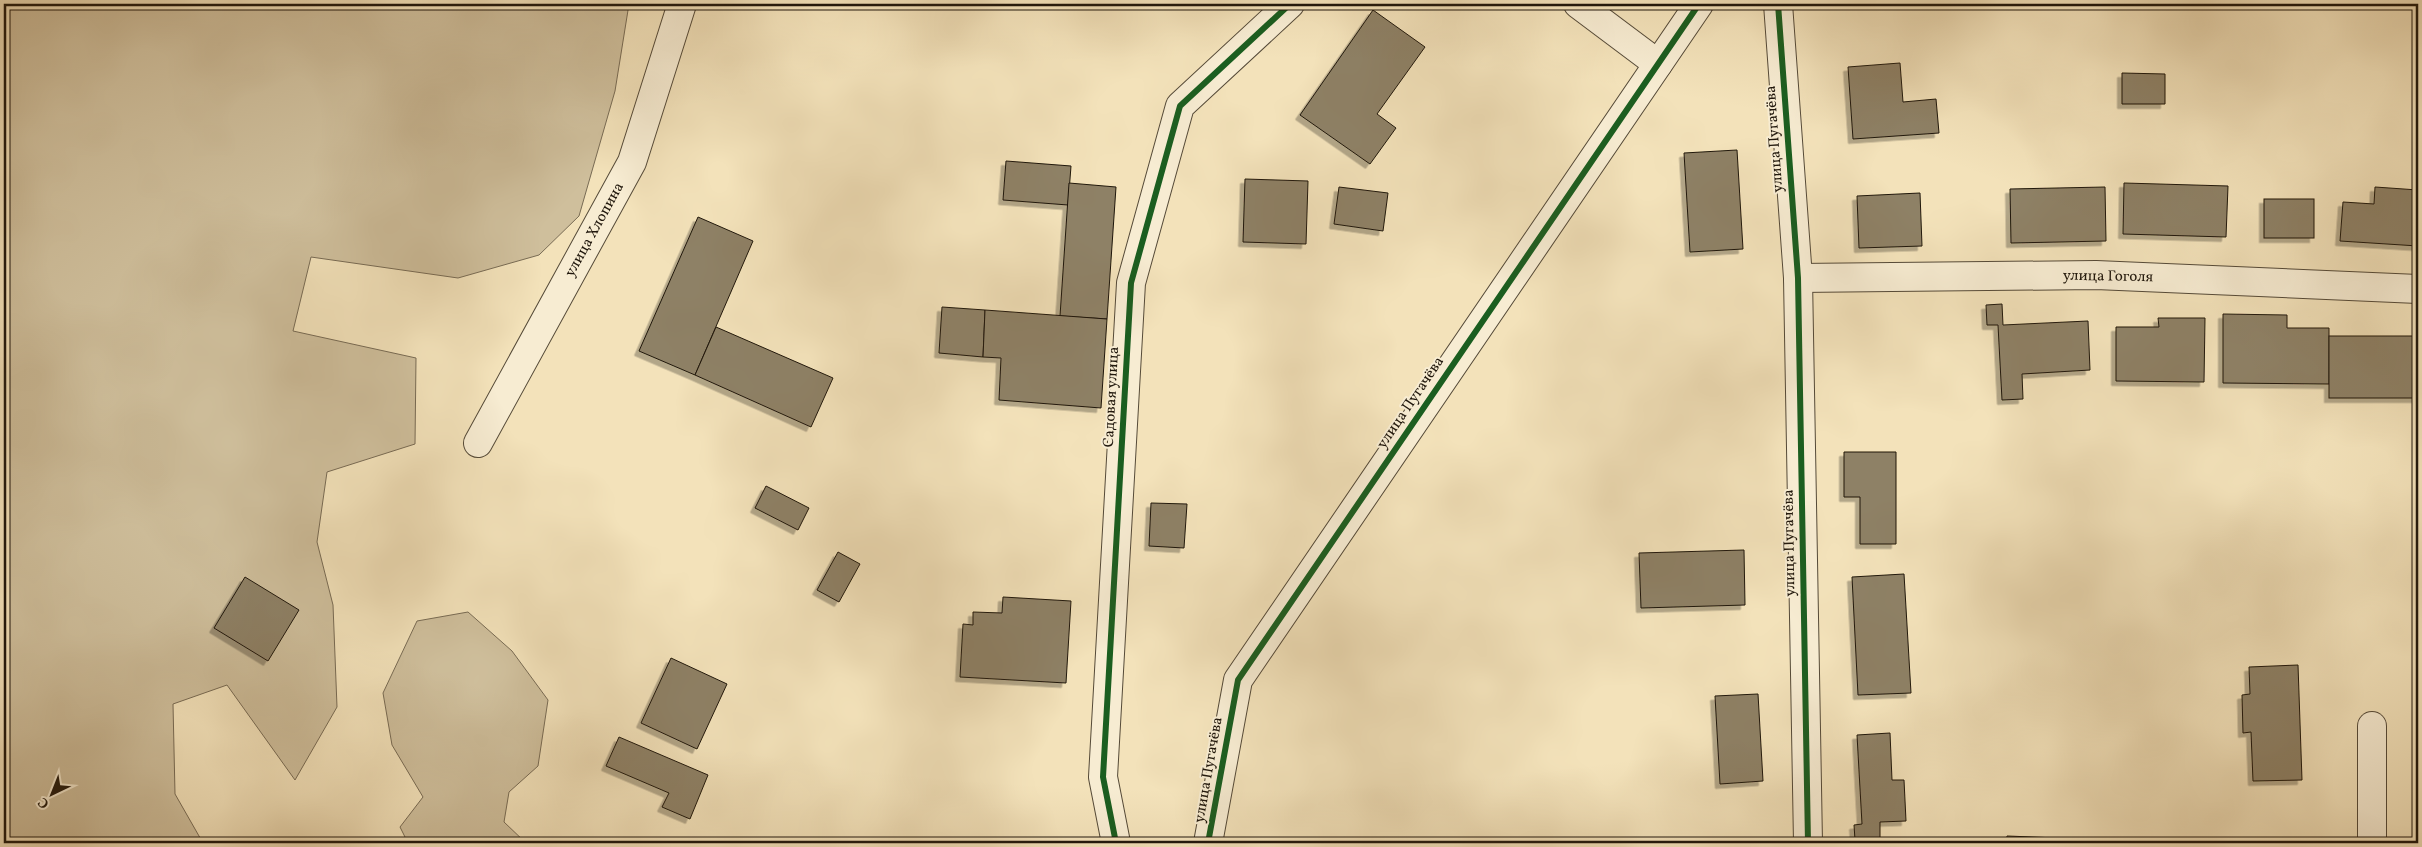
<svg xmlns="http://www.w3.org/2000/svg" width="2422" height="847" font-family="Vollkorn,serif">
	<defs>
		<filter id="shadow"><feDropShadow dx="-4.5" dy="4.5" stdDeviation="0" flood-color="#0004"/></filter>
	</defs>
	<rect width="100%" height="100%" fill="#f3e2ba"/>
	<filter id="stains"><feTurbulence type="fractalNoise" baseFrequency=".004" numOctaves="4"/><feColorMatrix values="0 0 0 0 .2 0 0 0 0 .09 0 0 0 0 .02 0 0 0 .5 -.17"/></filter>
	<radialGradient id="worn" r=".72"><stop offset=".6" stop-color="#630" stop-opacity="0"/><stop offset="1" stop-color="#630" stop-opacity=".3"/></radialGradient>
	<g fill="#cfbf9c" stroke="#786b54">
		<path d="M4,4h625l-14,87 -36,125 -40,39 -81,23 -147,-21 -18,74 123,27 -1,86 -88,28 -10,70 16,63 4,102 -42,73 -68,-95 -54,19 2,90 28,49h-199z"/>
		<path d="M468,612l44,39 36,49 -10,66 -29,26 -5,30 22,21h-118l-8,-16 23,-30 -31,-52 -9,-52 34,-72z"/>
	</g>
	<g fill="#8e8166" stroke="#20170c" filter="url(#shadow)">
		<path d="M1373,10l52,37 -48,67 19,14 -26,36 -70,-49z"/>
		<path d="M1900,63l3,39 33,-3 3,34 -86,6 -5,-72z"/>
		<path d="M2122,73l43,1v30h-43z"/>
		<path d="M1737,150l6,99 -53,3 -6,-99z"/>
		<path d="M1006,161l65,5 -3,39 -65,-5z"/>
		<path d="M1245,179l63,2 -2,63 -63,-2z"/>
		<path d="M1069,183l47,4 -9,132 -47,-3z"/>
		<path d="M2124,183l104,3 -2,51 -103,-3z"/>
		<path d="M1339,187l49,6 -5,38 -49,-7z"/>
		<path d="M2105,187l1,54 -95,2 -1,-54z"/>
		<path d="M2375,187l43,3v56l-78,-5 3,-39 31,2z"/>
		<path d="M1920,193l2,53 -63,2 -2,-52z"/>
		<rect x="2264" y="199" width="50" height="39"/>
		<path d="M698,217l55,24 -58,134 -56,-24z"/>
		<path d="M2002,304l1,21 85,-4 2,49 -68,4 1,25 -21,1 -4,-75h-11l-1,-20z"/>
		<path d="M942,307l43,3 -2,47 -44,-4z"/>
		<path d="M985,310l122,9 -6,89 -102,-8 2,-42 -18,-1z"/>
		<path d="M2223,314l64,1v13h42v56l-106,-1z"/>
		<path d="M2158,318h47l-1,64 -88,-1v-54h43z"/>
		<path d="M716,327l117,51 -22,49 -116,-52z"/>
		<rect x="2329" y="336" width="89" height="62"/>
		<path d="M1844,452h52v92h-36v-47h-16z"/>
		<path d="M766,486l43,22 -11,22 -43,-22z"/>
		<path d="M1151,503l36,1 -3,44 -35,-2z"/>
		<path d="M1744,550l1,55 -104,3 -2,-55z"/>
		<path d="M838,552l22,12 -21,38 -22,-12z"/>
		<path d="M1904,574l7,119 -53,2 -6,-118z"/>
		<path d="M245,577l54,33 -31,51 -54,-33z"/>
		<path d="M1003,597l68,4 -5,82 -106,-6 3,-53 10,1v-13l29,1z"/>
		<path d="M671,658l56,26 -30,65 -56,-26z"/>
		<path d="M2298,665l4,115 -49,1 -2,-49 -8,1 -1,-38 8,-1 -1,-27z"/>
		<path d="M1758,694l5,87 -43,3 -5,-88z"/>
		<path d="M1890,733l2,47h12l2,41 -26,1v17l-25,1 -1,-15 8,-1 -5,-89z"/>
		<path d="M619,737l89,38 -18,44 -28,-12 7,-14 -63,-27z"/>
		<path d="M2007,836l76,3v4h-77z"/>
		<path d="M936,839l70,4h-71z"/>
	</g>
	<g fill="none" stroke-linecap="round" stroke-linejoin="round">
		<g stroke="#554a38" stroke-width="30">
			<g id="minor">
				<path d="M1578,4l80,60"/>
				<path d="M1778,4l20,274 10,565"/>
				<path d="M1798,278l298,-3 322,14"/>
				<path d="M478,443l154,-281 50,-158"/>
				<path d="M1116,843l-13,-66 28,-494 49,-177 110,-102"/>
				<path d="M1208,843l30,-163 461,-676"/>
				<path d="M2372,843v-117"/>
			</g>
		</g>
		<use href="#minor" stroke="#f7ecd2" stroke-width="28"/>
		<g stroke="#f7ecd2" stroke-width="9">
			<g id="cycleway">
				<path d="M1778,4l20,274 10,565"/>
				<path d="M1116,843l-13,-66 28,-494 49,-177 110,-102"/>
				<path d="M1208,843l30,-163 461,-676"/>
			</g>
		</g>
		<use href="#cycleway" stroke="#1b5e20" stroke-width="6"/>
	</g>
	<g text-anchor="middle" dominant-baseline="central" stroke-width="4" stroke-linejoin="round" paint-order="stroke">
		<g font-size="15" fill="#20170c" stroke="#f7ecd2">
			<text transform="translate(1775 139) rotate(-94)">улица Пугачёва</text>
			<text transform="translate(595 230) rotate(-61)">улица Хлопина</text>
			<text transform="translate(2108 277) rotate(1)">улица Гоголя</text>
			<text transform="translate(1112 397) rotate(-87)">Садовая улица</text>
			<text transform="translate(1411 403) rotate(-56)">улица Пугачёва</text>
			<text transform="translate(1790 543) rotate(-91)">улица Пугачёва</text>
			<text transform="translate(1209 770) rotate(-80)">улица Пугачёва</text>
		</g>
	</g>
	<rect width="2422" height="847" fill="none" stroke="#f3e2ba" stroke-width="20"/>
	<rect x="5" y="5" width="2412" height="837" fill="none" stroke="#20170c" stroke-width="2.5"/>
	<rect x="10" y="10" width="2402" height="827" fill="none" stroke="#20170c"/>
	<g transform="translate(52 794) rotate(223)" stroke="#f7ecd2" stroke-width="4" paint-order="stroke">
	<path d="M0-4L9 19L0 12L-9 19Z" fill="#20170c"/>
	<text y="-8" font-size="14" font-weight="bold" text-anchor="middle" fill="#20170c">С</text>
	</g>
	<rect width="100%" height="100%" filter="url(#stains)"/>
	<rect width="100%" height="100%" fill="url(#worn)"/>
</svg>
